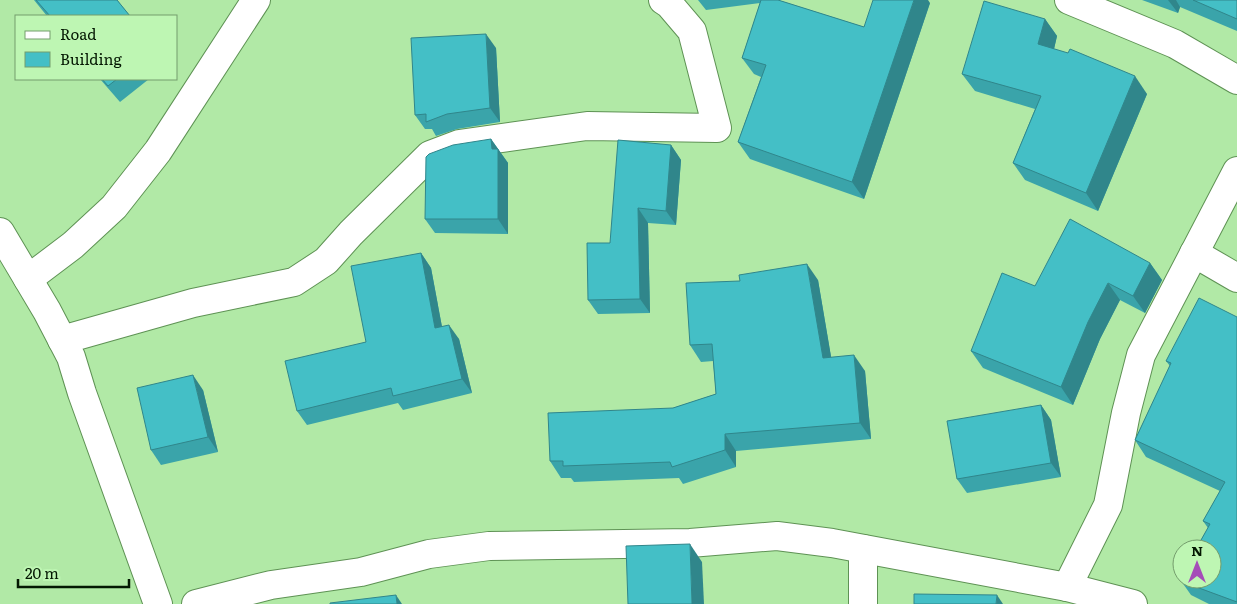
<svg xmlns="http://www.w3.org/2000/svg" width="1237" height="604" font-family="Literata,serif">
	<rect width="100%" height="100%" fill="#b1e9a6"/>
	<g fill="none" stroke-linecap="round" stroke-linejoin="round">
		<g stroke="#5e9254" stroke-width="30">
			<g id="minor">
				<path d="M1069,0l106,44 62,36"/>
				<path d="M0,232l47,79 24,46 11,36 76,211"/>
				<path d="M1194,253l43,25"/>
				<path d="M28,279l45,-34 41,-38 44,-56 98,-151"/>
				<path d="M62,340l131,-37 101,-21 32,-21 25,-28 79,-78 29,-11 128,-18 130,2 -25,-97 -23,-27 -6,-4"/>
				<path d="M1067,587l41,-82 18,-92 15,-58 96,-184"/>
				<path d="M196,604l75,-19 90,-13 68,-18 60,-8 201,-3 87,-7 55,7 235,44 66,17"/>
				<path d="M863,604v-55"/>
			</g>
		</g>
		<use href="#minor" stroke="#fff" stroke-width="28"/>
	</g>
	<g fill="#3aa4aa">
		<path d="M34,0h83l13,16h-83z"/>
		<path d="M698,0h80l86,27 66,-24 -66,196 -114,-40 -12,-17 23,-65 -7,-3 -12,-16 18,-55 -54,7z"/>
		<path d="M1142,0h95v31l-57,-24 -2,6z"/>
		<path d="M1045,19l12,17 -3,13 93,45 -49,117 -73,-31 -12,-17 22,-54 -60,-18 -13,-17z"/>
		<path d="M496,48l4,74 -43,7 -21,7 -4,-7h-7l-10,-14z"/>
		<path d="M100,79h49l-29,23z"/>
		<path d="M491,139l17,24v71l-73,-1 -10,-14z"/>
		<path d="M671,145l10,15 -5,65 -28,-2 2,90 -52,1 -10,-14 22,-57z"/>
		<path d="M421,253l10,15 11,59 17,12 13,54 -69,17 -5,-7 -91,22 -10,-14 69,-69z"/>
		<path d="M1150,263l12,17 -17,33 -25,-13 -20,39 -27,66 -90,-37 -12,-17z"/>
		<path d="M818,280l13,77 34,14 6,68 -135,12v16l-53,17 -4,-6 -105,4 -3,-4h-10l-11,-17 123,-53 43,-14 -3,-33 -12,1 -11,-17z"/>
		<path d="M1237,317v287h-28l-18,-9 -12,-17 29,-50 -5,-7 17,-30 -74,-34 -11,-17 35,-74 -4,-5z"/>
		<path d="M203,390l15,62 -57,13 -10,-15z"/>
		<path d="M1041,405l10,15 10,57 -94,16 -10,-14z"/>
	</g>
	<g fill="#30868b">
		<path d="M914,0h14l2,3 -66,196 -12,-17z"/>
		<path d="M1168,0h8l4,7 -2,6z"/>
		<path d="M1045,19l12,17 -6,26 -13,-18z"/>
		<path d="M486,34l10,14 4,74 -10,-14z"/>
		<path d="M1135,76l12,18 -49,117 -12,-18z"/>
		<path d="M491,139l17,24v71l-10,-15z"/>
		<path d="M671,145l10,15 -5,65 -10,-14z"/>
		<path d="M638,208l10,15 2,90 -10,-14z"/>
		<path d="M421,253l10,15 14,75 -10,-15z"/>
		<path d="M1150,263l12,17 -17,33 -12,-17z"/>
		<path d="M807,264l11,16 16,94 -11,-16z"/>
		<path d="M1108,283l12,17 -20,39 -27,66 -12,-18 27,-65z"/>
		<path d="M449,325l10,14 13,54 -10,-14z"/>
		<path d="M854,355l11,16 6,68 -11,-16z"/>
		<path d="M193,375l10,15 15,62 -10,-15z"/>
		<path d="M1041,405l10,15 10,57 -10,-14z"/>
		<path d="M725,434l11,17v16l-11,-17z"/>
		<path d="M690,544l12,18 2,42h-12z"/>
		<path d="M396,595l6,9h-5z"/>
		<path d="M997,595l6,9h-7z"/>
	</g>
	<g fill="#44bfc6" stroke="#30868b">
		<path d="M36,0h81l13,16h-80z"/>
		<path d="M761,0h17l86,27 9,-27h41l-62,182 -114,-40 28,-77 -24,-7z"/>
		<path d="M1193,0h44v19z"/>
		<path d="M984,1l61,18 -7,25 30,9 2,-4 65,27 -49,117 -73,-30 28,-67 -79,-22z"/>
		<path d="M486,34l4,74 -43,6 -21,8v-8l-11,1 -4,-77z"/>
		<path d="M102,79h15l-9,7z"/>
		<path d="M491,139l1,10h6v70h-73l1,-62 3,-3 24,-9z"/>
		<path d="M618,140l53,5 -5,66 -28,-3 2,91 -52,1 -1,-57h23z"/>
		<path d="M1070,219l80,44 -17,33 -25,-13 -20,39 -27,65 -90,-36 31,-78 33,13z"/>
		<path d="M421,253l14,75 14,-3 13,54 -69,17 -2,-8 -94,23 -12,-50 81,-19 -15,-76z"/>
		<path d="M807,264l16,94 31,-3 6,68 -135,11v16l-53,17 -2,-5 -107,4v-5h-13l-2,-48 125,-5 43,-14 -4,-50 -22,1 -4,-62 54,-2 -1,-6z"/>
		<path d="M1199,298l38,19v285l-38,-14 -20,-10 3,-5v6h30v-30h-16l14,-25 -7,-3 22,-39 -90,-42 36,-77 -5,-2z"/>
		<path d="M193,375l15,62 -57,13 -14,-62z"/>
		<path d="M1041,405l10,58 -94,16 -10,-58z"/>
		<path d="M690,544l2,60h-64l-2,-58z"/>
		<path d="M914,594l83,1 -1,9h-82z"/>
		<path d="M396,595l1,9h-67v-1z"/>
	</g>
	<rect x="15" y="15" width="162" height="65" fill="#bef6b3" stroke="#749d6c"/>
	<rect x="25" y="31" width="25" height="8" fill="#ffffff" stroke="#749d6c"/>
	<text x="60" y="40" font-size="15" fill="#041802">Road</text>
	<rect x="25" y="52" width="25" height="15" fill="#44bfc6" stroke="#749d6c"/>
	<text x="60" y="65" font-size="15" fill="#041802">Building</text>
	<g transform="translate(1197 564)"><circle r="24" fill="#bef6b3" stroke="#749d6c"/>
	<path d="M0-4L9 19L0 12L-9 19Z" fill="#a54cb8"/>
	<text y="-8" font-size="14" font-weight="bold" text-anchor="middle" fill="#041802">N</text>
	</g>
	<path d="M18 579v8h111v-8" fill="none" stroke="#041802" stroke-width="2.5"/>
	<text x="25" y="579" font-size="15" fill="#041802" stroke="#bef6b3" stroke-width="4" paint-order="stroke">20 m</text>
</svg>
